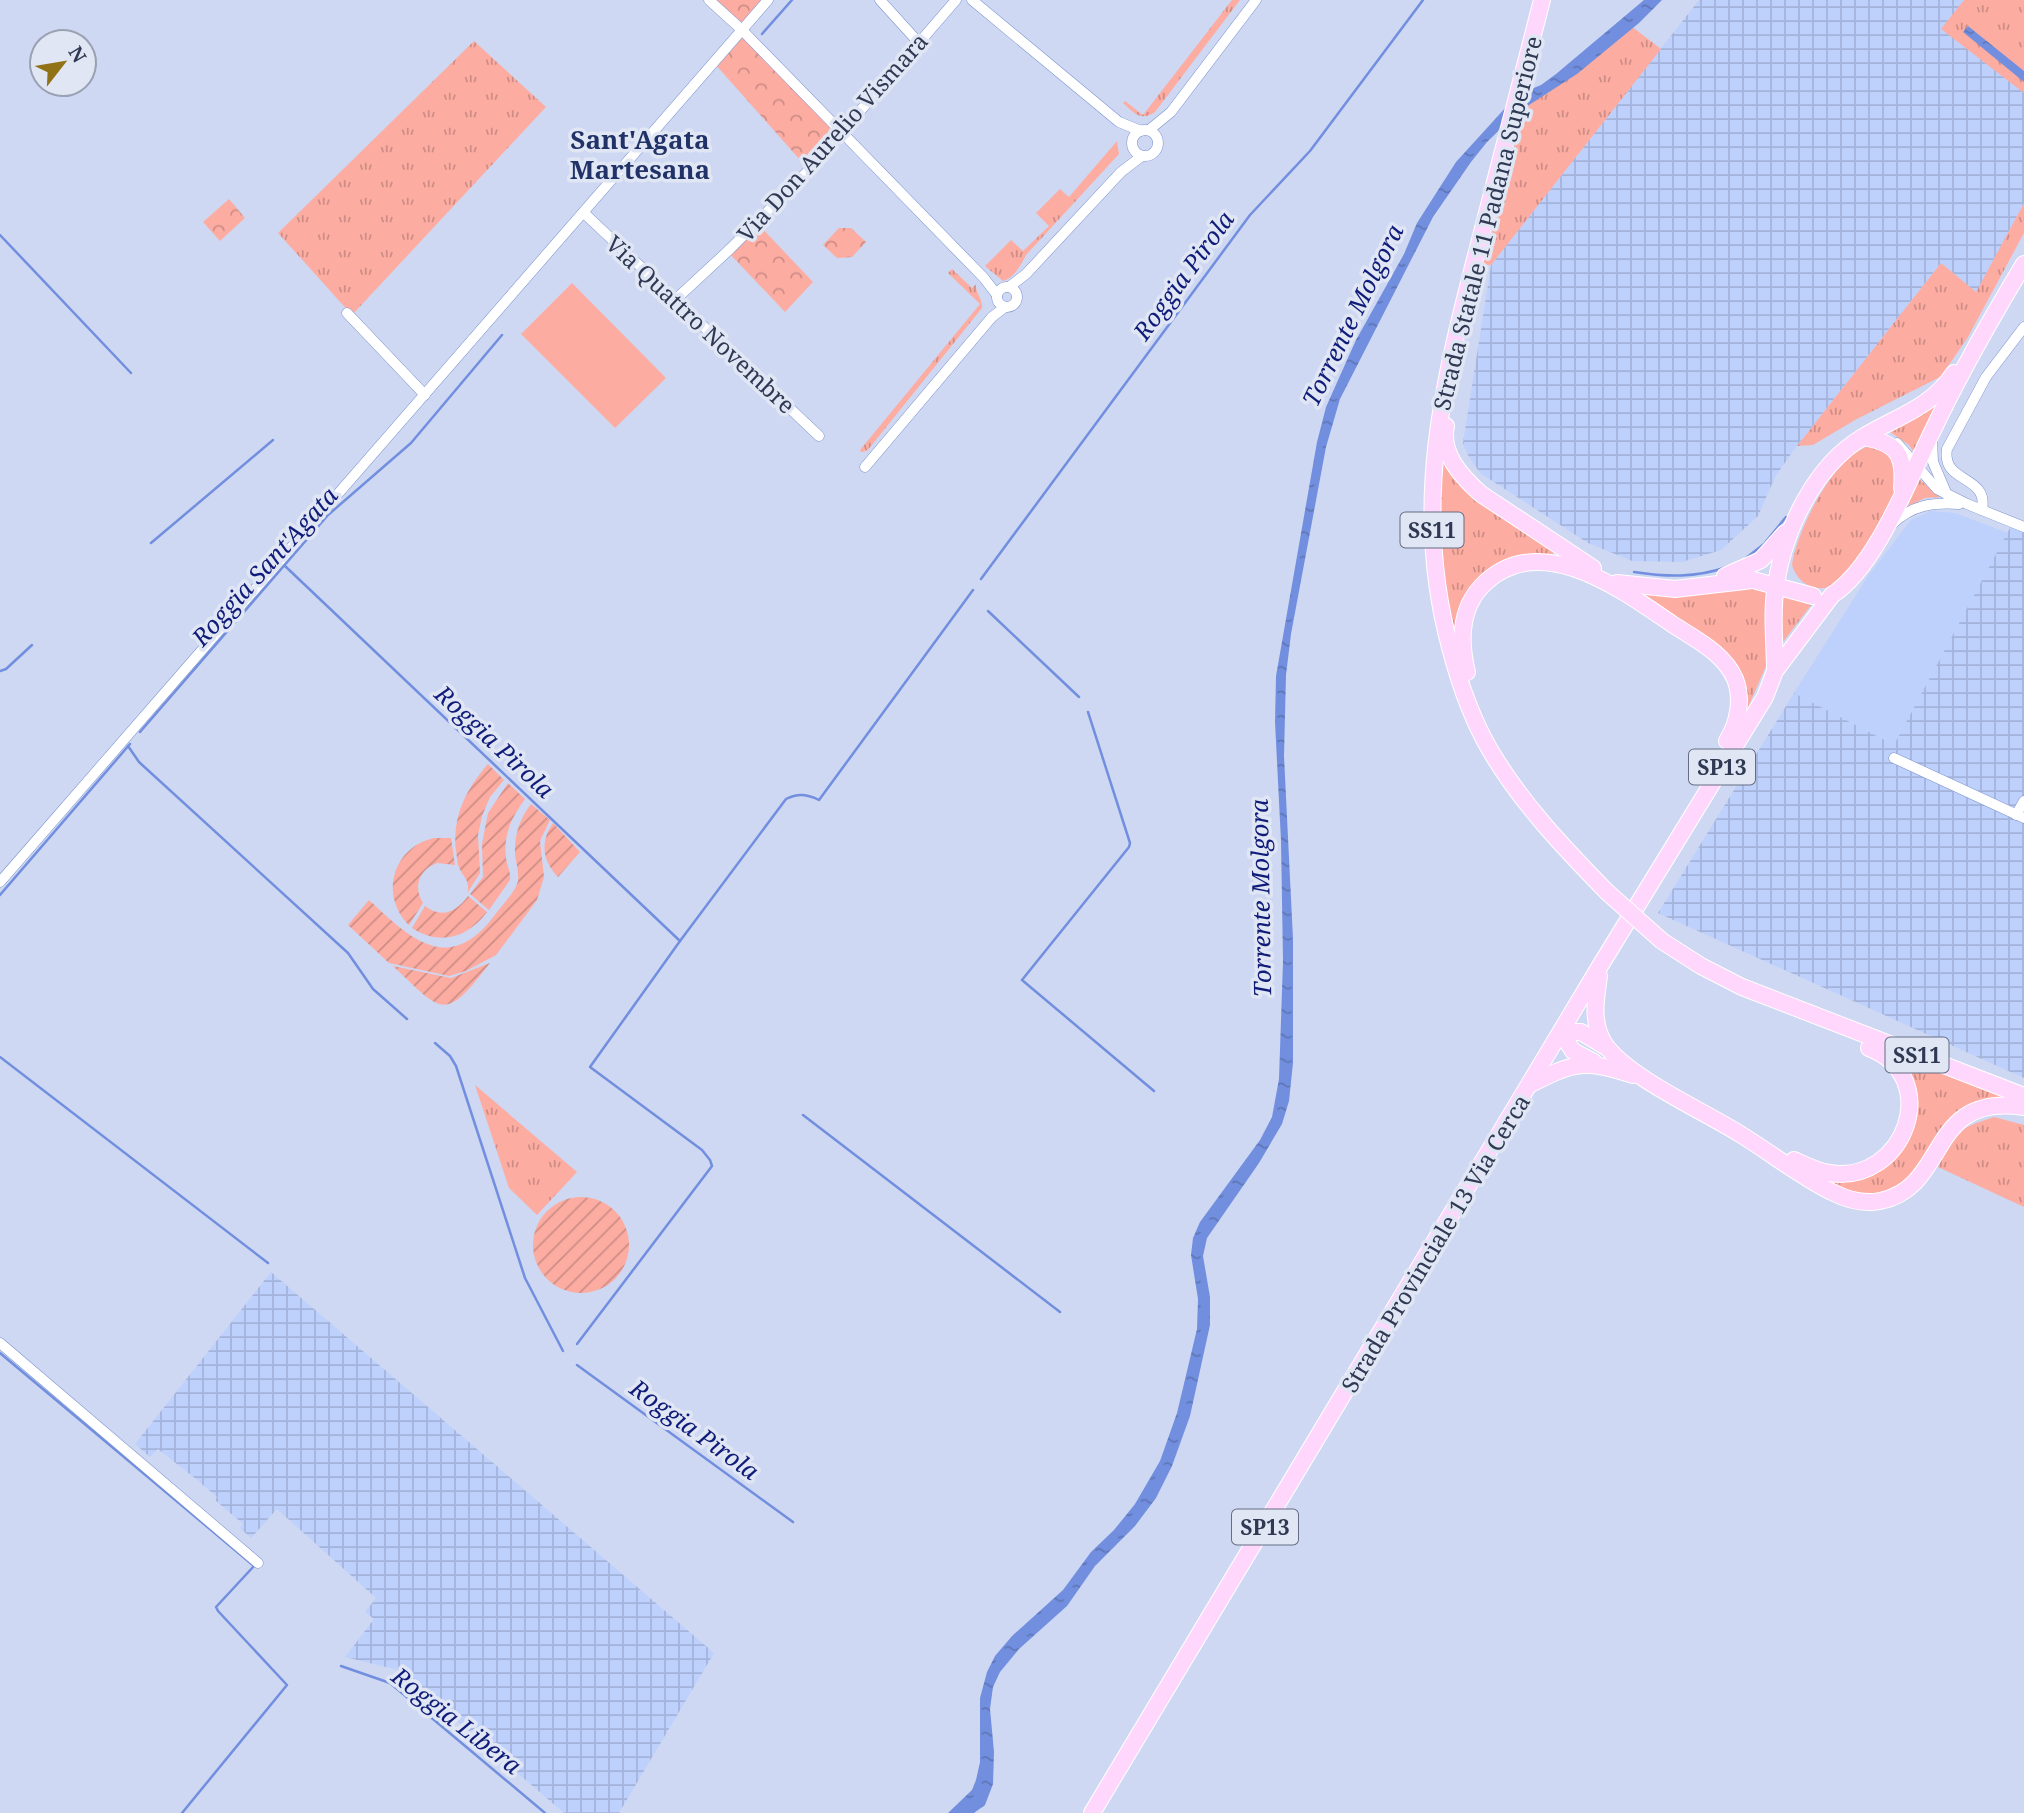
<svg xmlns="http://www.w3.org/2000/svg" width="2024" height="1813" font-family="'Noto Serif',serif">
	<defs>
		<pattern id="industrial-grid" width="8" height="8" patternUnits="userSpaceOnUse" patternTransform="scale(1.75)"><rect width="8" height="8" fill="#bed0fc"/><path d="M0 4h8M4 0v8" fill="none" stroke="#a4b3da"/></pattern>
		<pattern id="grass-tufts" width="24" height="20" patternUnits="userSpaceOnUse" patternTransform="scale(1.75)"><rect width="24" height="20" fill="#fdaca1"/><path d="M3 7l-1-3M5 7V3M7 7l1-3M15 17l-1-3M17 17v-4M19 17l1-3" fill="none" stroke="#cd8d86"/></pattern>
		<pattern id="forest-crowns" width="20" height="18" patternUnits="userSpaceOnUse" patternTransform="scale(1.75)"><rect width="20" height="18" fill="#fdaca1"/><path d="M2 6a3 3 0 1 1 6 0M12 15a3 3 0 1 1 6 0" fill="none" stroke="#cd8d86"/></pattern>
		<pattern id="garden-furrows" width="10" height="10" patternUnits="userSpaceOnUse" patternTransform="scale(1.75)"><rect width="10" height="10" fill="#fdaca1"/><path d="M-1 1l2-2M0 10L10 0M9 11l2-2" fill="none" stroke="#cd8d86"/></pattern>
		<pattern id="water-ripples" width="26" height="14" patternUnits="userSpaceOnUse" patternTransform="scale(1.75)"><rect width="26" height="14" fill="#728fdf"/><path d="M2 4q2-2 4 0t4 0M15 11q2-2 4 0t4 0" fill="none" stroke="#5e76b7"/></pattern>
	</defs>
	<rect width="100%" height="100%" fill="#ced8f3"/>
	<path fill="#bed0fc" d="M1931,511l24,2 53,20 -114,213 -100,-53 74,-117 43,-56z"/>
	<g fill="url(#industrial-grid)">
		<path d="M1699,0h325v203l-48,90 -35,-30 -148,188 -18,26 -17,39 -37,34 -39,12 -50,-1 -44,-18 -108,-70 -11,-16 -6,-14 28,-178z"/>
		<path d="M2011,526l13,7v545l-366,-165 136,-220 100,52z"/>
		<path d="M271,1272l443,381 -95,160h-55l-166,-143 -53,-13 29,-38 -9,-7 11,-14 -99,-89 -26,29 -11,-10 3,-4 -28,-24 2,-3 -21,-18 -38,-30 -8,8 -15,-13z"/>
	</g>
	<g fill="url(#grass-tufts)">
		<path d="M1232,0h8l-85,112c-14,10 -21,1 -32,-9l2,-2 18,14z"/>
		<path d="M1964,0h60v93l-83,-64z"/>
		<path d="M1627,23l34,26 -170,216 -18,-1 41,-154z"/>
		<path d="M474,41l72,66 -194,208 -74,-82z"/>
		<path d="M1117,141l2,13 -93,101c-5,10 -12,23 -23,26l-18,-15 26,-26 12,11 26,-25 -13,-13 24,-24 9,8z"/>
		<path d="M2024,203v30l-56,104 -24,35 -4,5 -85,43 -42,25 -16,1 144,-183 35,29z"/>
		<path d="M952,269l20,19 4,-4c-1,9 7,15 6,24l-115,143 -6,1 -1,-2 120,-146 -32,-31z"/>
		<path d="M1939,402l-23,53 -7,-10 -19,-13 21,-11z"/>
		<path d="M1873,445l21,9c0,11 4,26 2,37 -4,23 -40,76 -58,91 -19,14 -40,3 -46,-17 5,-35 43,-113 81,-120z"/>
		<path d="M1440,452l120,99 -74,26 -29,62 -12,-51 -5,-32z"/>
		<path d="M1918,478l22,19 -15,1 -17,8z"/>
		<path d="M1740,585l29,4v70l-23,53c0,-13 1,-27 -4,-38 -12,-24 -74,-62 -98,-80l39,1z"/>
		<path d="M1781,595l30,10 -31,41z"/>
		<path d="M1900,1058l107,40 -29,6 -58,66 -35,26 -31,-1 -39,-21 36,4 59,-45 -12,-74z"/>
		<path d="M475,1085l102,87 -40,43 -28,-27z"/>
		<path d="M1994,1117l30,8v82l-86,-40c18,-35 18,-38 56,-50z"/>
	</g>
	<g fill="url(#forest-crowns)">
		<path d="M714,0h51l-23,27z"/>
		<path d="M742,30l98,102 -31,38 -95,-107z"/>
		<path d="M229,199l16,19 -25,23 -17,-19z"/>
		<path d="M756,222l57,60 -28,30 -57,-60z"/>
		<path d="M839,228h12l15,14 -14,15 -15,1 -14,-13z"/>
	</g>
	<g fill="url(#garden-furrows)">
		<path d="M488,764l16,16 -14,17 -8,19 -4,19 2,38 -12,19c1,-15 -5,-14 -9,-25 -2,-3 -2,-12 -3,-16 -4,-34 10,-62 32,-87z"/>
		<path d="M508,783l17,16c-13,18 -22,35 -19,59 1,8 5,14 4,22l-21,30 -19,-16 13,-17 -1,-33 6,-31z"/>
		<path d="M531,804l19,16 -10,21 4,36 -7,23 -41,55 -30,16 -17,5 -60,-13 -41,-38 21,-25c40,37 79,77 125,16 7,-10 21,-23 24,-35 1,-10 -2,-18 -3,-27 -1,-19 5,-36 16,-50z"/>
		<path d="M553,823l27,29 -22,25c-16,-16 -18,-36 -5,-54z"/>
		<path d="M434,838h17l4,27 -18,-2c-18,7 -24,23 -14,40l-14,22c-30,-30 -16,-78 25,-87z"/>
		<path d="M468,896l19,16c-19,26 -48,34 -75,16l13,-22c17,13 31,6 43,-10z"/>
		<path d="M490,963c-46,60 -47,50 -97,3l58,12z"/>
		<circle cx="581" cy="1245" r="48"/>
	</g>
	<path fill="#fdaca1" d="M572,283l94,95 -51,50 -94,-94z"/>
	<g fill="url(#water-ripples)">
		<path d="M1644,0h18l-23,23 -62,51 -59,38 -31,30 -16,20 -38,55 -93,182 -14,48 -35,187 -5,41 -2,81 9,183v124l-4,38 -7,23 -23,39 -52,75 -4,18 7,41v28l-20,91 -18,50 -16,32 -21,28 -40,40 -28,40 -48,43 -19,23 -7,15 -3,22 4,43 -1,32 -8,21 -11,8h-26l24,-23 4,-10 4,-18v-64l7,-26 8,-16 17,-20 51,-46 28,-38 23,-22 21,-26 25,-43 17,-48 20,-84 1,-30 -7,-44 2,-17 7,-16 60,-82 12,-23 7,-38 4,-118 -2,-120 -6,-119 1,-46 41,-234 9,-35 30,-67 48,-86 13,-31 39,-61 51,-56 22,-16 12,-5 15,-11z"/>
		<path d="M1968,26l56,45v11l-61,-50z"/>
	</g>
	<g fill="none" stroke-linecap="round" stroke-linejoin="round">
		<g stroke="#728fdf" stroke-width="2.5">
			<path d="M762,34l30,-34"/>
			<path d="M0,235l131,138"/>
			<path d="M151,543l122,-103"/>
			<path d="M1746,558l18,-14 22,-27"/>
			<path d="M285,566l395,375 106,-142c12,-6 21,-5 33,1l154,-210"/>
			<path d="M1634,572c33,5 61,6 93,-5"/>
			<path d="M981,579l269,-364 60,-64 113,-151"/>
			<path d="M988,611l91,86"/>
			<path d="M0,671l6,-2 26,-24"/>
			<path d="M1088,712l42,131 -1,4 -107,133 132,111"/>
			<path d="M140,732l188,-217 83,-72 91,-108"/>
			<path d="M128,746l11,16 209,191 25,36 34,30"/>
			<path d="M0,895l130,-151"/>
			<path d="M435,1043l15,13 6,10 69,212 38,73"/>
			<path d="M0,1057l268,206"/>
			<path d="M803,1115l257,197"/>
			<path d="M577,1344l135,-178 -2,-6 -8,-10 -112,-83 90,-126"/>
			<path d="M0,1353l254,213 -38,41 2,4 69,74 -105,128"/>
			<path d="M577,1365l216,157"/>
			<path d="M341,1666l49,17 155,130"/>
		</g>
		<g stroke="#7a92d0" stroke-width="11">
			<g id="street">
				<path d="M709,0l33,30 242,248 13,17"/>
				<path d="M880,0l39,43"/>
				<path d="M972,0l147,122 22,9"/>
				<circle cx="1145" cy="143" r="13"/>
				<path d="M1149,130l22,-18 85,-112"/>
				<path d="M584,213l235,223"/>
				<circle cx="1007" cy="297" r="10"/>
				<path d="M1009,287l17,-13 95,-102 21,-16"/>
				<path d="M675,300l55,-51 79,-79 147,-170"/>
				<path d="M347,313l78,82"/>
				<path d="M1932,439l1,23 14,33"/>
				<path d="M1897,443l40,46 30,15 57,23"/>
				<path d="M865,467l127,-150 13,-10"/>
				<path d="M1982,510c7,-36 -41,-26 -35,-61l39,-72 38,-50"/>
				<path d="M1892,524c20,-19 41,-22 67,-20"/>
				<path d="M1894,758l130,60"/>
				<path d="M2016,815l8,-14"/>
				<path d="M0,882l768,-882"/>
				<path d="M0,1343l258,220"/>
			</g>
		</g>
		<g stroke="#fff" stroke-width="18">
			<g id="primary">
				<path d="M1542,0c-20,79 -41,157 -61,236 -37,143 -71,268 -30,415 9,34 21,68 39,99 31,53 74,98 117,142"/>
				<path d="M1446,426c-6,28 16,51 35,68l112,74"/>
				<path d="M1863,437c34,6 42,17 39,51"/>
				<path d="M1725,576l36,-16 24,-27"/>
				<path d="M1617,583l58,6 78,-9 60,16"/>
				<path d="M1775,671c0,-28 -4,-58 1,-86 8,-54 38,-119 87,-148 34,-21 67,-28 91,-64"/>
				<path d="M1467,672c-7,-29 -8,-61 14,-85 56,-60 140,2 191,37 23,15 52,29 63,55 8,20 3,44 -8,62"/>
				<path d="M1662,941l39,25 41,21 282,109"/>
				<path d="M1599,976c-3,22 -8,46 5,67 22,34 100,68 136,91 31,19 61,43 94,59 14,7 30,11 46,8 70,-14 46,-109 144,-94"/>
				<path d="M1561,1032l12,19 21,11"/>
				<path d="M1561,1032h20l25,15"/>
				<path d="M1529,1085c45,-23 55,-26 104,-10"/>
				<path d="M1794,1160c11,5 23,11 35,13 76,12 115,-96 40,-125"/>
				<path d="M1092,1813l508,-847 165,-269 10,-26 57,-76c45,-29 78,-119 102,-167 27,-57 58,-111 90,-164"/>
			</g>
		</g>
		<use href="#street" stroke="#fff" stroke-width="10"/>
		<use href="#primary" stroke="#ffd7fd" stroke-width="16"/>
		<g stroke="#fff" stroke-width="18" stroke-linecap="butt">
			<path id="primary-bridge" d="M1607,892l55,49"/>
		</g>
		<use href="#primary-bridge" stroke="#ffd7fd" stroke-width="16"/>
	</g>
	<g text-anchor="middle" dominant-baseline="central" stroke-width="7" stroke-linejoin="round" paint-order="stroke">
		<g fill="#e0e6f3" stroke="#646d83" stroke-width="2">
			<rect x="1400.5" y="512.5" width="63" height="35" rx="5"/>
			<rect x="1689" y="749.5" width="66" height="35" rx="5"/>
			<rect x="1885.5" y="1037.5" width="63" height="35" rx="5"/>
			<rect x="1232" y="1509.5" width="66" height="35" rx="5"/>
		</g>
		<g font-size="21" font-weight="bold" fill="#2f3953">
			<text x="1432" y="530">SS11</text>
			<text x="1722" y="767">SP13</text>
			<text x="1917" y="1055">SS11</text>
			<text x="1265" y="1527">SP13</text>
		</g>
		<g font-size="23" fill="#2f3953" stroke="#e0e6f3">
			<text transform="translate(832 137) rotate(-48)">Via Don Aurelio Vismara</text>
			<text transform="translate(1487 223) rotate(-76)">Strada Statale 11 Padana Superiore</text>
			<text transform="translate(701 324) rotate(43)">Via Quattro Novembre</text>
			<text transform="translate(1435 1243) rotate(-59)">Strada Provinciale 13 Via Cerca</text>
		</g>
		<g font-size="24" font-style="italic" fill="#101c79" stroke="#e0e6f3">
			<text transform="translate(1183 275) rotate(-54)">Roggia Pirola</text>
			<text transform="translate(1352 315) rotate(-64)">Torrente Molgora</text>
			<text transform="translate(264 566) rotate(-48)">Roggia Sant'Agata</text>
			<text transform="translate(495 741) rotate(43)">Roggia Pirola</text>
			<text transform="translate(1260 898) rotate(-91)">Torrente Molgora</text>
			<text transform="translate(695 1429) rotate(36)">Roggia Pirola</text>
			<text transform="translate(457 1720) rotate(38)">Roggia Libera</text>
		</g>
		<g font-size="26" font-weight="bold" fill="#213268" stroke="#e0e6f3">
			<text x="640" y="139">Sant'Agata<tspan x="640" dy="30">Martesana</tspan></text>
		</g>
	</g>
	<g transform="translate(63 63) rotate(59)"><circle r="33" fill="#e0e6f3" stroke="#99a1b3" stroke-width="2"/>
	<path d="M0-5L12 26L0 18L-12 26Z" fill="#917217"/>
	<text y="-10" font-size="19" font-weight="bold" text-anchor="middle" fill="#2f3953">N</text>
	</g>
</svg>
